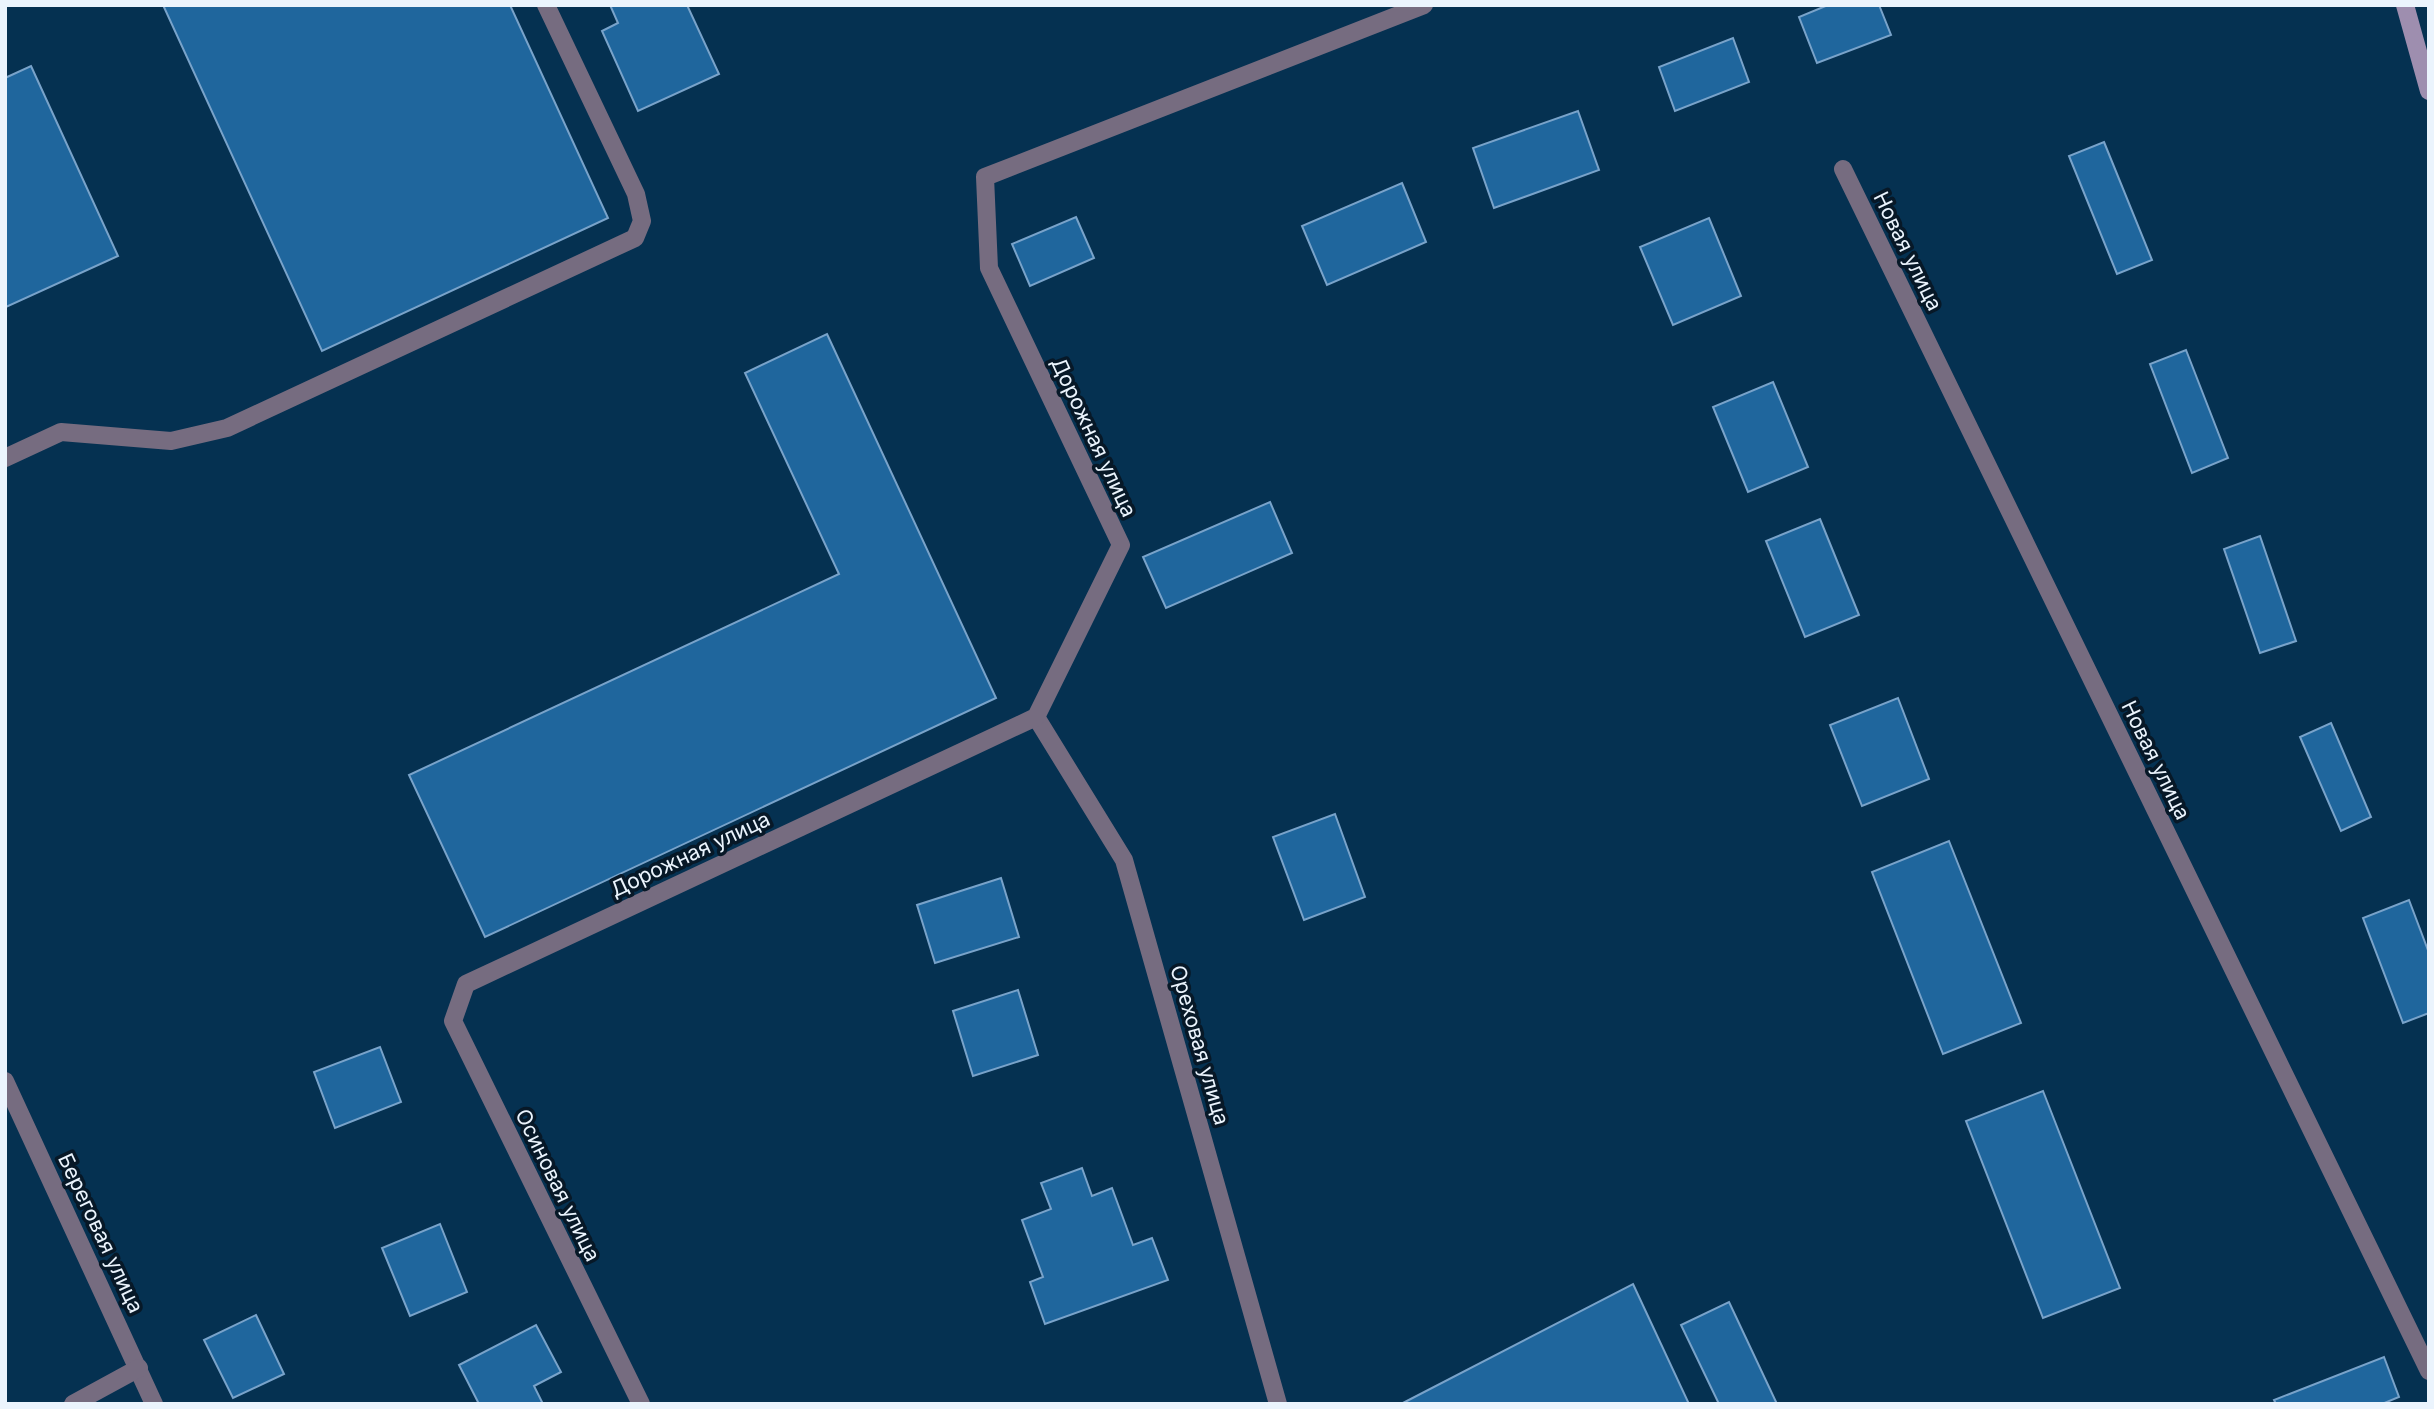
<svg xmlns="http://www.w3.org/2000/svg" width="2434" height="1409" font-family="Inter,sans-serif">
	<rect width="100%" height="100%" fill="#053151"/>
	<g fill="#1f669d" stroke="#79a3ca" stroke-width="2">
		<path d="M163,5h347l98,213 -286,133z"/>
		<path d="M610,5h77l32,69 -81,37 -36,-80 16,-8z"/>
		<path d="M1828,5h51l12,30 -74,28 -18,-46z"/>
		<path d="M1733,38l16,44 -74,29 -16,-44z"/>
		<path d="M31,66l87,190 -112,51 -1,-229z"/>
		<path d="M1578,111l21,59 -105,38 -21,-60z"/>
		<path d="M2104,142l48,118 -35,14 -48,-118z"/>
		<path d="M1402,183l24,59 -99,43 -25,-59z"/>
		<path d="M1076,217l18,41 -64,28 -18,-42z"/>
		<path d="M1709,218l32,78 -68,29 -33,-78z"/>
		<path d="M827,334l169,364 -511,239 -76,-162 430,-201 -94,-201z"/>
		<path d="M2186,350l42,108 -36,15 -42,-109z"/>
		<path d="M1773,382l35,85 -60,25 -35,-85z"/>
		<path d="M1270,502l22,51 -126,55 -23,-51z"/>
		<path d="M1820,519l39,96 -54,22 -39,-96z"/>
		<path d="M2260,536l36,105 -36,12 -36,-104z"/>
		<path d="M1898,698l31,81 -67,27 -32,-81z"/>
		<path d="M2331,723l40,94 -30,14 -41,-94z"/>
		<path d="M1335,814l30,83 -61,23 -31,-83z"/>
		<path d="M1949,841l72,182 -78,31 -71,-182z"/>
		<path d="M1001,878l18,59 -84,26 -18,-58z"/>
		<path d="M2409,900l20,53v60l-26,10 -40,-105z"/>
		<path d="M1018,990l20,65 -65,21 -20,-65z"/>
		<path d="M380,1047l21,55 -66,26 -21,-56z"/>
		<path d="M2043,1091l77,197 -77,30 -77,-197z"/>
		<path d="M1082,1168l10,28 20,-8 21,57 19,-7 16,42 -123,44 -15,-42 13,-5 -21,-57 29,-11 -10,-26z"/>
		<path d="M440,1224l27,68 -57,24 -28,-68z"/>
		<path d="M1633,1284l56,120h-288z"/>
		<path d="M1729,1302l48,102h-58l-38,-79z"/>
		<path d="M256,1315l28,59 -51,24 -29,-58z"/>
		<path d="M536,1325l25,47 -27,14 9,18h-64l-20,-39z"/>
		<path d="M2384,1357l15,40 -17,7h-106l-2,-4z"/>
	</g>
	<g fill="none" stroke-linecap="round" stroke-linejoin="round">
		<path stroke="#766c80" stroke-width="18" d="M5,458l56,-26 110,9 56,-13 408,-190 7,-17 -6,-27 -90,-189"/>
		<g stroke="#766c80" stroke-width="18">
			<path d="M1843,169l586,1202"/>
			<path d="M1036,717l88,143 154,544"/>
			<path d="M5,1081l149,323"/>
			<path d="M73,1404l66,-36"/>
			<path d="M641,1404l-188,-383 13,-37 570,-267 85,-172 -132,-277 -4,-91 439,-172"/>
		</g>
		<path stroke="#9e8eaf" stroke-width="18" d="M2405,5l24,86"/>
	</g>
	<g text-anchor="middle" dominant-baseline="central" stroke-width="7" stroke-linejoin="round" paint-order="stroke">
		<g font-size="21" fill="#ebf4fd" stroke="#071827">
			<text transform="translate(1908 251) rotate(64)">Новая улица</text>
			<text transform="translate(1094 437) rotate(65)">Дорожная улица</text>
			<text transform="translate(2156 760) rotate(64)">Новая улица</text>
			<text transform="translate(690 854) rotate(-25)">Дорожная улица</text>
			<text transform="translate(1200 1045) rotate(74)">Ореховая улица</text>
			<text transform="translate(558 1185) rotate(64)">Осиновая улица</text>
			<text transform="translate(101 1233) rotate(65)">Береговая улица</text>
		</g>
	</g>
	<rect width="2434" height="1409" fill="none" stroke="#ebf4fd" stroke-width="14"/>
</svg>
